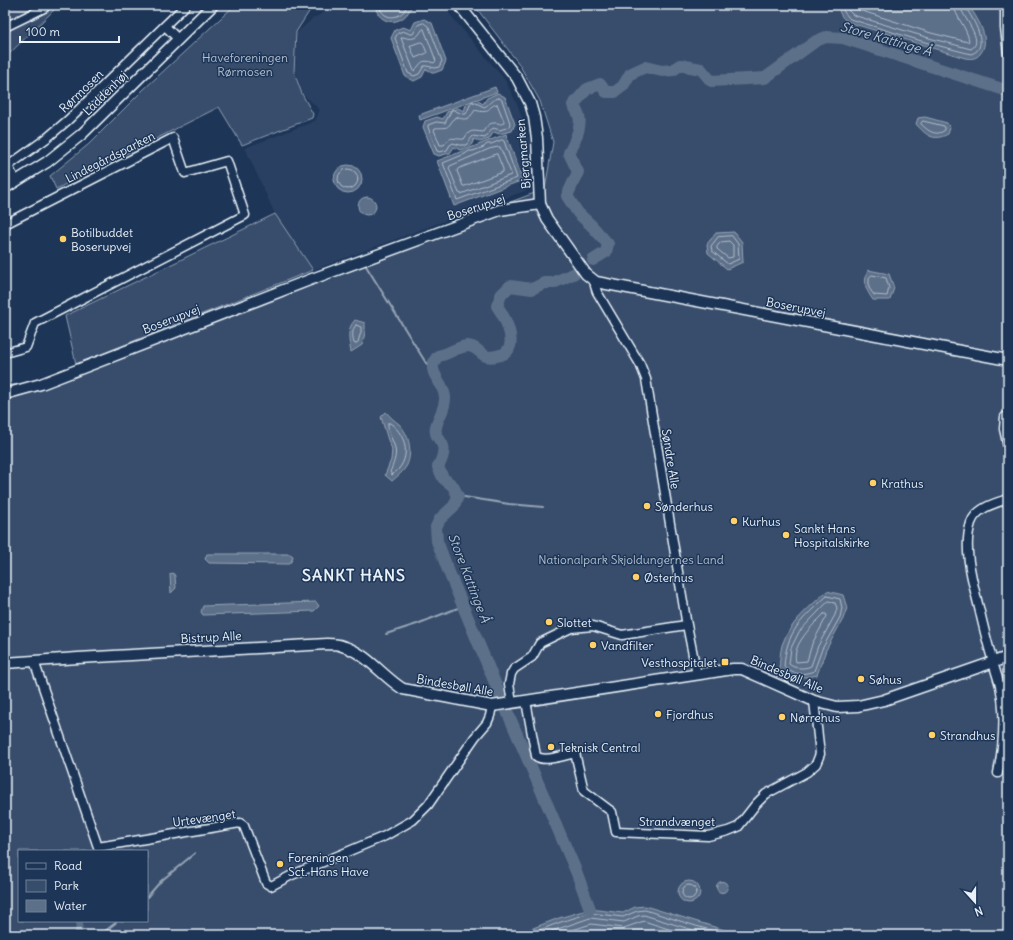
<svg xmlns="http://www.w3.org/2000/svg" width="1013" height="940" font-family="Delius,sans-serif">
	<rect width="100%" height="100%" fill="#1d3557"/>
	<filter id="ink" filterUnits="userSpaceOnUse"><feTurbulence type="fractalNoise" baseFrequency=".025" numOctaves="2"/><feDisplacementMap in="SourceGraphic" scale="8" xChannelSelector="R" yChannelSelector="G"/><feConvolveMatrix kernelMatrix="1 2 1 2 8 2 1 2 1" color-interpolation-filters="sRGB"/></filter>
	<g filter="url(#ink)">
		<path fill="#2a4162" d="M327,5h115l63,75 13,26 11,34 4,31 -6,19 -214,80 -38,-56 -30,-66 70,-27 5,-11 -17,-16 -8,-23 2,-38 16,-15 12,-6z"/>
		<g fill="#374d6c" stroke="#909fb2" fill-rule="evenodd">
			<path d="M5,5h54l-54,53z"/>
			<path d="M235,5h77v2l-16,25 -2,40 8,22 11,20 -1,4 -70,27 -23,-38 -163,82 -6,-13 39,-32 54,-54z"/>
			<path d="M474,5h534v930h-1003v-549l28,-4 512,-193 8,-47 -13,-41 -21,-37zM19,851h128v70h-128z"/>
			<path d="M275,214l38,56 -237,94 -11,-48z"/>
		</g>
		<g fill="#5d7089" stroke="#95a4b5">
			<path d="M375,5h37c-7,22 -34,22 -37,0z"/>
			<path d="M839,5h129c9,12 24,35 12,49 -4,5 -9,5 -15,4l-117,-36c-6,-4 -10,-9 -9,-17z"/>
			<path d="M424,19l8,4 14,38 -4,9 -8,3 -8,-4 -4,8 -8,4 -9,-5 -14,-38 4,-8 8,-3 8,3 4,-8z"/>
			<path d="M495,87l2,5 -77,28 -1,-5z"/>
			<path d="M498,93l7,4 10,27 -3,7 -13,3 -5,-2 -5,7 -9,3 -6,-3 -3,7 -11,4 -6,-3 -4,6 -11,3 -5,-2 -11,-27 2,-6 12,-4 6,2 4,-7 11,-4 6,3 2,-6 12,-4 5,3 4,-6z"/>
			<path d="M925,117l22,6 3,5 -2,6c-15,8 -22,1 -32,-10l2,-6z"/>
			<path d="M506,134l17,46 -69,26 -17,-45z"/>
			<circle cx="348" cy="179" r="14"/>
			<circle cx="367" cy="206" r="9"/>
			<path d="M734,232l8,10 1,20 -16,7 -19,-16 -1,-9 9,-11z"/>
			<path d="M868,270l21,4 5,14 -4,12h-17c-8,-12 -10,-16 -5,-30z"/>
			<path d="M355,320l10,3v10l-3,12 -11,7c-2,-11 -5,-23 4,-32z"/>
			<path d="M386,412c4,5 8,8 13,12 10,10 14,27 8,41 -3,6 -9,11 -15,16l-7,-6 6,-15 1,-11 -4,-9 -7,-23z"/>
			<path d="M207,554h83l3,2 -1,4 -3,4 -80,-1 -4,-4z"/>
			<path d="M173,573l2,3 1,12 -5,5 -1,-19z"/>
			<path d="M827,591l16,4 4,13 -4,11 -17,31 -9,25 -9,2h-17l-12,-7c1,-8 1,-18 3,-25 8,-23 28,-38 45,-54z"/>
			<path d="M316,602l3,4 -5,5 -111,4 -2,-3 2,-6z"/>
			<circle cx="689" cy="892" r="11"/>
			<circle cx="722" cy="887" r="5.5"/>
			<path d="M645,906l96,29h-226l44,-17 31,-9 33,4 12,-6z"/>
		</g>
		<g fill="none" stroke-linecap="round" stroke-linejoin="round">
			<g stroke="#b0bdcc" stroke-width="1">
				<path d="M379,5c3,17 24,15 28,0"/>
				<path d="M842,5l2,7 6,7 78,24 43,11c20,-6 2,-35 -5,-46v-3"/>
				<path d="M847,5l1,5 5,5 76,23 42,11c15,-8 -10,-33 -11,-44"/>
				<path d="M853,5l3,4 75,24 37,9 1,-1c-2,-14 -14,-24 -15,-36"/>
				<path d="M424,23l5,4 13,34 -3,6 -4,1 -8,-2h-3l-5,8 -5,2 -6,-3 -13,-35 3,-5 5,-2 7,3h3l5,-9z"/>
				<path d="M424,29l12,32 -2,2c-14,-5 -12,1 -20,8l-13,-33 2,-1c9,3 14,2 19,-7z"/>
				<path d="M421,42l2,1 4,10 -12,5 -5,-12z"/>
				<path d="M499,98l3,2 8,23 -1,4 -9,3 -7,-2 -8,10 -12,-2 -7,9h-6l-7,-2 -3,2 -3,5 -7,2 -3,-1 -9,-24v-2l8,-3 9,1 7,-14 10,5h4l6,-13 12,6c6,-2 5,-7 15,-9z"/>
				<path d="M497,104l7,17v2c-6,2 -1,1 -7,0 -8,-1 -11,4 -14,9 -11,-1 -13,-3 -19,7 -10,1 -13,-5 -20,6h-4l-6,-15 1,-2c14,-1 11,2 20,-11 11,3 13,4 20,-7 17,5 10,-3 22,-6z"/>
				<path d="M923,121l21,5 1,2v2c-9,7 -17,1 -24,-6z"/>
				<path d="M502,140l2,1 13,37 -60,22 -14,-37 22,-9 4,-3h4l11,-4 3,-3h4z"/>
				<path d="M500,147l11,26v2l-50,19 -2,-1 -10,-25 1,-2 39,-17z"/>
				<path d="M497,154l6,15v3l-38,14h-2l-6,-15 1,-2z"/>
				<circle cx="348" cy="179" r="10"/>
				<path d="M732,236l6,8 1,15 -11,5 -16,-13 -1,-5 7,-9z"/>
				<path d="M721,242l8,-1 4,4v12l-5,1 -11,-9v-2z"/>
				<path d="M872,275l14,3 3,10 -2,8 -13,-1 -5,-7v-10z"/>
				<path d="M356,325l5,2v5l-3,10 -3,2 -1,-1c-2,-6 -2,-14 2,-18z"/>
				<path d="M388,423h2c18,13 22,38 2,52l-2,-3c3,-7 7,-16 5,-24 -2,-8 -8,-16 -7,-25z"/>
				<path d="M827,596l13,3 2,9 -2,9 -18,32 -8,22c-10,4 -22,4 -30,-4 2,-36 18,-48 43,-71z"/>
				<path d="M829,601l6,2 2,5 -2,7 -17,31 -7,20c-6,3 -17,3 -22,-2l2,-16 8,-16z"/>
				<path d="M824,614h2l1,2 -15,28 -5,17 -11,1c-5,-17 17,-37 28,-48z"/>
				<circle cx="689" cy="892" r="7"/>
				<path d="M526,935l35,-13 29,-9 33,4 14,-6 8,-1 51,16 32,9"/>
				<path d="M540,935l50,-17 34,4 14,-6 6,-1 65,20"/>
				<path d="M557,935l34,-11 33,4 20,-7 43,14"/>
			</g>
			<g stroke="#95a4b5" stroke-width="2">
				<path d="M366,266l60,97 6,5"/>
				<path d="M458,496l51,8 34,3"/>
				<path d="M386,634l31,-10 46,-18"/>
				<path d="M147,897l14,-16 34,-28"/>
				<path d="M100,935l18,-14"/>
			</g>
			<path stroke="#5d7089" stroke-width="7" d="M78,935l2,-14"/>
			<g stroke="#5d7089" stroke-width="12">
				<path d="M593,260l13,-8 2,-8 -16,-18 -14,-13 -11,-17 11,-24 -9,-19c5,-9 13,-27 10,-37 -1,-4 -4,-8 -6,-11l14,-16 13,-5 6,8h9l8,-6 7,-12 15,-7 17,4 11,-1 7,-5 21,4 10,12 54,-3 51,-37 10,-4 17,1 165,53"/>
				<path d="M575,273l-22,10h-9l-12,6 -22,-3 -9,9 -4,11c8,11 24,43 4,49 -5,1 -10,3 -15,1 -6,-2 -9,-10 -19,-10 -10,1 -19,8 -29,10 -14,16 5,23 7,41 1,11 -7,20 -9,30 -2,10 5,12 7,19 2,7 -2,15 -5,21l5,11 10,8 5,10 -4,10 -14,13 -4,8 1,14 11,29 52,125 76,176 14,38"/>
			</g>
			<g stroke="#e8f1f8" stroke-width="11">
				<g id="minor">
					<path d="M1005,5v23l3,25"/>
					<path d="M165,26l13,13"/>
					<path d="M5,27l39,-19 -1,-3"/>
					<path d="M16,182l-8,-16 39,-28 21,-18 118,-115"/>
					<path d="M5,224l168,-86 12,35 42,-12 18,54 -210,108 -9,24 -21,6"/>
					<path d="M596,282l-1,4 2,6 43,72 6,15 40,241 11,55"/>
					<path d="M1005,417l-1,12 4,18"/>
					<path d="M34,661l64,186 142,-24 4,3 22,57 5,3 21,-11 93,-39 28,-16 15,-15 47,-68 12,-14 3,-7 2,-10"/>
					<path d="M526,701l10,55c8,7 29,-1 39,-3l9,38 28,21 4,20 92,4 20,-5 10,-4 18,-23 10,-10 41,-22 9,-8 4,-10 -6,-53"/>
					<path d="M512,703l-3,-19 2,-10 3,-5 18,-12 8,-14 31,-15 22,-2 29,9 64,-10"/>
					<path d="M998,773c6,-30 8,-58 2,-87 -2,-8 -5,-16 -7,-24 -5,-16 -9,-33 -13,-50 -6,-26 -18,-62 -9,-89 5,-15 24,-20 37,-24"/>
				</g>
			</g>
			<g stroke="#e8f1f8" stroke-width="13">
				<g id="tertiary">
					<path d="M459,5l58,73 13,25 4,14 3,21 3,66 7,15 39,55 10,8 412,78"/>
					<path d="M5,188l42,-26 35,-28 131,-129"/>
					<path d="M5,394l36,-10 271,-105 188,-69 40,-6"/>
					<path d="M5,663l73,-5 249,-14c5,0 11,0 15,2 25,7 40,30 61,43l89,17 241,-37h9l72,32 23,6 21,-1 26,-6 124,-43"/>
				</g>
			</g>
			<use href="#minor" stroke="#1d3557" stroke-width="8"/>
			<use href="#tertiary" stroke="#1d3557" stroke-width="10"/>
		</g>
	</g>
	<g fill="#ffd166" stroke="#1d3557" stroke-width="1.5">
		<circle cx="63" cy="239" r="4"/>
		<circle cx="873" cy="483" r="4"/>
		<circle cx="647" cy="506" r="4"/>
		<circle cx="734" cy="521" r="4"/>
		<circle cx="786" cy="535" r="4"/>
		<circle cx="636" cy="577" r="4"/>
		<circle cx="549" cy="622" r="4"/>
		<circle cx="593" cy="645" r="4"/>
		<rect x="721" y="658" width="8" height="8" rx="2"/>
		<circle cx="861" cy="679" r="4"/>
		<circle cx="658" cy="714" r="4"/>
		<circle cx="782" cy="717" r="4"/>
		<circle cx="932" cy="735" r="4"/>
		<circle cx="551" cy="747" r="4"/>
		<circle cx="280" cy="864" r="4"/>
	</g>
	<g text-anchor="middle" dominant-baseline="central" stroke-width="3" stroke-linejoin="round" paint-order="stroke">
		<g font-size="12" fill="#b3c0ce" stroke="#1d3557">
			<text x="245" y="57">Haveforeningen<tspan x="245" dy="14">Rørmosen</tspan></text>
			<text x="631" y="559">Nationalpark Skjoldungernes Land</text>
		</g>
		<g font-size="12" fill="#e8f1f8" stroke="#1d3557">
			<text transform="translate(81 91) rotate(-44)">Rørmosen</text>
			<text transform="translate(105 93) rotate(-45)">Låddenhøj</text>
			<text transform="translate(523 154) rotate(-95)">Bjergmarken</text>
			<text transform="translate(110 157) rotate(-27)">Lindegårdsparken</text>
			<text transform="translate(476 207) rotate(-18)">Boserupvej</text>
			<text transform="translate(796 307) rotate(11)">Boserupvej</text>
			<text transform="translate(171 319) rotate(-21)">Boserupvej</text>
			<text transform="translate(671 459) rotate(81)">Søndre Alle</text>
			<text transform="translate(211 637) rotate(-3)">Bistrup Alle</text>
			<text transform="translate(787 674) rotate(23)">Bindesbøll Alle</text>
			<text transform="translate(455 685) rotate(10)">Bindesbøll Alle</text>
			<text transform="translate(204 818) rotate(-8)">Urtevænget</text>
			<text x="677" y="821">Strandvænget</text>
		</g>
		<g font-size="12" fill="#e8f1f8" stroke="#1d3557" text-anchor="start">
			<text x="71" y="232">Botilbuddet<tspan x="71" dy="14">Boserupvej</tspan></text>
			<text x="881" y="483">Krathus</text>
			<text x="655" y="506">Sønderhus</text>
			<text x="742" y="521">Kurhus</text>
			<text x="794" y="528">Sankt Hans<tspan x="794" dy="14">Hospitalskirke</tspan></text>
			<text x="644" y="577">Østerhus</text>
			<text x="557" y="622">Slottet</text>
			<text x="601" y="645">Vandfilter</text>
			<text x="717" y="662" text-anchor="end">Vesthospitalet</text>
			<text x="869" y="679">Søhus</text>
			<text x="666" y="714">Fjordhus</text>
			<text x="790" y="717">Nørrehus</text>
			<text x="940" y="735">Strandhus</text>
			<text x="559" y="747">Teknisk Central</text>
			<text x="288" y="857">Foreningen<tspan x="288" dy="14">Sct. Hans Have</tspan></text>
		</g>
		<g font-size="13" font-style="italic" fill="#b7c4d1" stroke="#1d3557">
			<text transform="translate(886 39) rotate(16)">Store Kattinge Å</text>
			<text transform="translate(469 578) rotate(69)">Store Kattinge Å</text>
		</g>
		<g font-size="16" font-weight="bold" letter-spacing="1" fill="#e8f1f8" stroke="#1d3557">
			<text x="354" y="575">SANKT HANS</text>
		</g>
	</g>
	<rect width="1013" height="940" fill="none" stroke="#1d3557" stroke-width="20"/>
	<rect x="10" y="10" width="993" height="920" fill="none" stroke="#e8f1f8" stroke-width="1.5" filter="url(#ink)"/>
	<rect x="18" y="850" width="130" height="72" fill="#1d3557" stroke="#6e8097"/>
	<rect x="26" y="863" width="20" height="6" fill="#1d3557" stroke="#6e8097"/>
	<text x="54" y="870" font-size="12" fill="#e8f1f8">Road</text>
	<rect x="26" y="880" width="20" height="12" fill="#374d6c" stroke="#6e8097"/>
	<text x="54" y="890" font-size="12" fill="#e8f1f8">Park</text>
	<rect x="26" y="900" width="20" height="12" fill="#5d7089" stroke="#6e8097"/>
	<text x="54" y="910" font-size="12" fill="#e8f1f8">Water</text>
	<g transform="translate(975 902) rotate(159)" stroke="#1d3557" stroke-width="3" paint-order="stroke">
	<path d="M0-3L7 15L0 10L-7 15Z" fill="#e8f1f8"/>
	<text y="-6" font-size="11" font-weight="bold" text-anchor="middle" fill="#e8f1f8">N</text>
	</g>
	<path d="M20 36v6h99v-6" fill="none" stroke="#e8f1f8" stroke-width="2"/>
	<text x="26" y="36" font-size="12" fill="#e8f1f8" stroke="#1d3557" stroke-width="3" paint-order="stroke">100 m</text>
</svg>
